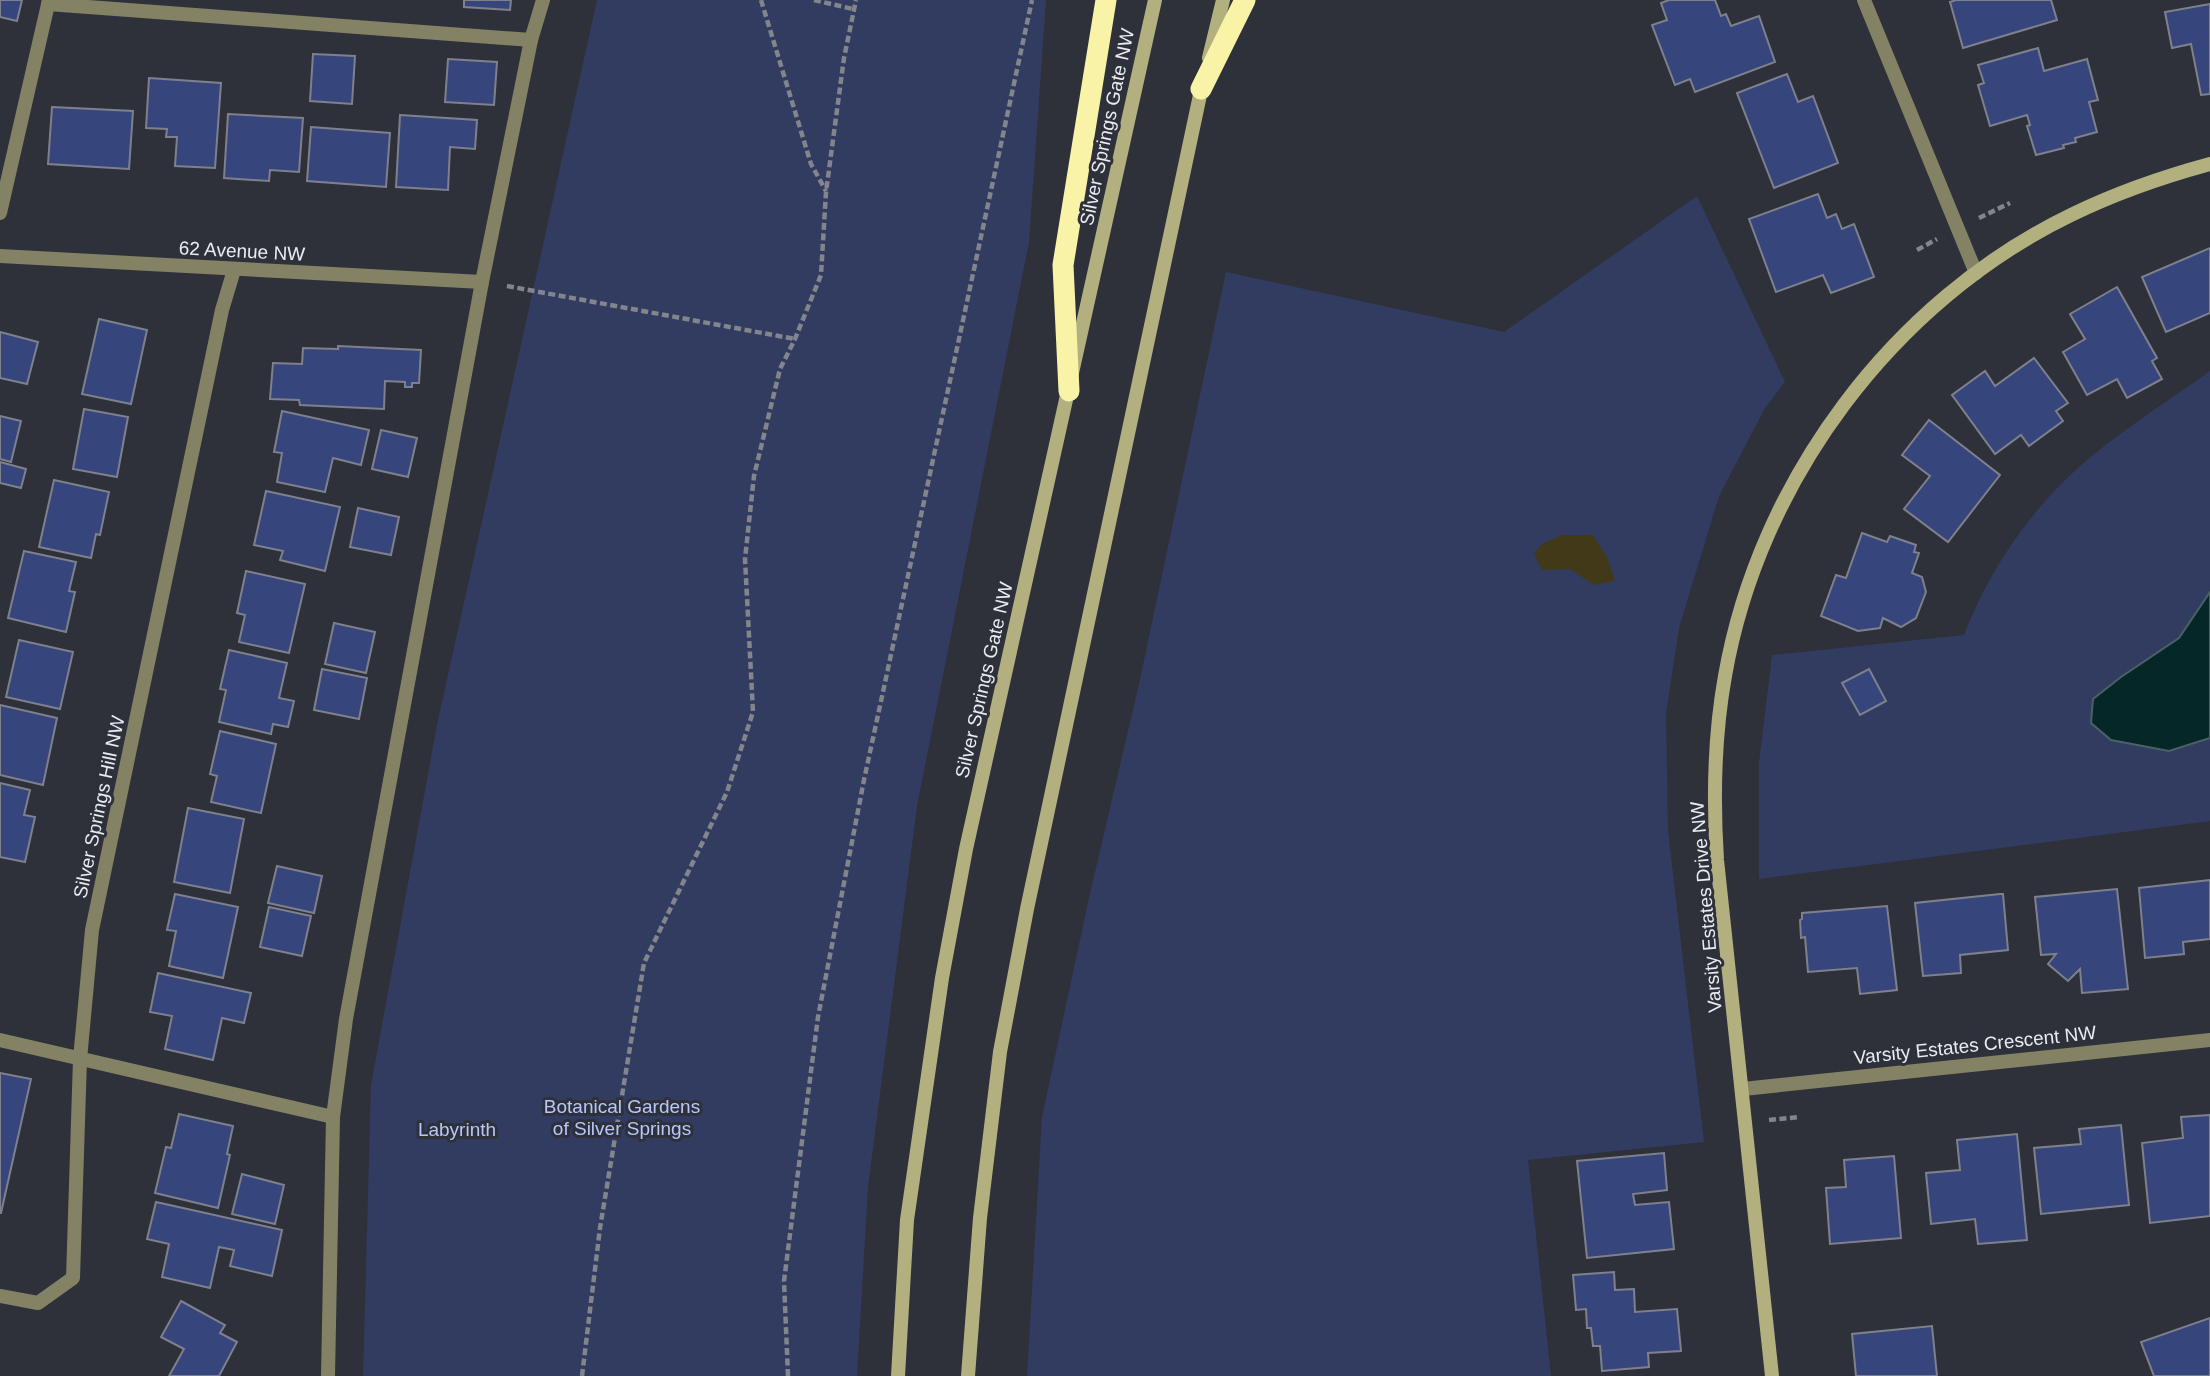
<svg xmlns="http://www.w3.org/2000/svg" width="2210" height="1376" font-family="Arial,sans-serif">
	<rect width="100%" height="100%" fill="#2e313a"/>
	<g fill="#323c61">
		<path d="M597,0h449l-17,242 -112,564 -49,381 -11,189h-494l8,-291 66,-360z"/>
		<path d="M1697,196l88,186 -20,26 -46,88 -40,132 -13,86 2,117 36,311 -176,18 23,216h-524l15,-259 47,-219 50,-214 87,-412 278,60z"/>
		<path d="M2210,371v450l-451,58v-116l13,-108 192,-20c22,-57 54,-107 97,-151 44,-44 99,-77 149,-113z"/>
	</g>
	<path fill="#413918" d="M1562,535h31l14,22 8,24 -21,4 -24,-16 -28,1 -8,-16 8,-10z"/>
	<path fill="#052728" stroke="#4a6265" stroke-width="2" d="M2210,592v146l-41,13 -58,-11 -20,-17 2,-24 28,-22 58,-39z"/>
	<g fill="#37457d" stroke="#7e818c" stroke-width="2">
		<path d="M0,0h22l-5,21 -17,-4z"/>
		<path d="M464,0h47l-1,10 -46,-3z"/>
		<path d="M1669,0h46l6,16 5,-2 5,12 28,-10 16,46 -80,30 -5,-13 -15,6 -23,-60 15,-5 -6,-17z"/>
		<path d="M1956,0h95l6,20 -94,28 -13,-46z"/>
		<path d="M2210,4v90l-9,1 -10,-51 -19,4 -7,-36z"/>
		<path d="M2038,48l6,23 43,-12 11,41 -9,2 8,30 -22,6 1,4 -13,3 1,3 -28,7 -9,-29 3,-1 -3,-10 -37,11 -12,-41 6,-2 -6,-18z"/>
		<path d="M313,54l42,2 -3,48 -42,-3z"/>
		<path d="M448,59l49,3 -3,43 -49,-3z"/>
		<path d="M1787,74l11,28 15,-6 25,67 -64,25 -37,-95z"/>
		<path d="M149,78l72,5 -6,85 -40,-2 2,-29h-11l1,-8 -21,-1z"/>
		<path d="M52,107l81,4 -4,58 -81,-5z"/>
		<path d="M228,114l75,4 -4,54 -29,-2 -1,11 -45,-3z"/>
		<path d="M400,115l77,5 -2,29 -25,-2 -2,43 -52,-3z"/>
		<path d="M311,127l79,6 -4,54 -79,-6z"/>
		<path d="M1818,194l9,24 9,-4 6,15 12,-5 20,53 -43,16 -8,-18 -47,17 -27,-73z"/>
		<path d="M2210,248v65l-44,19 -24,-55z"/>
		<path d="M2117,287l40,71 -5,3 10,18 -35,19 -10,-19 -30,16 -24,-43 22,-13 -15,-25z"/>
		<path d="M99,319l48,11 -16,74 -49,-10z"/>
		<path d="M0,332l38,10 -11,42 -27,-6z"/>
		<path d="M338,346l83,4 -2,33h-7v4h-7v-5l-20,-1 -1,28 -84,-4 -1,-5 -29,-1 3,-36 29,1 1,-16 35,1z"/>
		<path d="M2034,358l34,45 -12,8 7,10 -34,25 -8,-11 -26,19 -43,-59 33,-24 10,15z"/>
		<path d="M84,409l44,8 -11,60 -44,-8z"/>
		<path d="M282,411l87,19 -8,35 -28,-7 -8,34 -48,-10 5,-29 -8,-1z"/>
		<path d="M0,416l21,5 -10,41 -11,-3z"/>
		<path d="M1929,420l71,55 -52,67 -44,-33 26,-33 -28,-21z"/>
		<path d="M381,430l36,8 -9,39 -36,-8z"/>
		<path d="M0,462l26,7 -5,19 -21,-5z"/>
		<path d="M54,480l55,12 -9,43 -4,-1 -5,24 -52,-11z"/>
		<path d="M266,491l74,16 -15,64 -45,-11 3,-9 -29,-6z"/>
		<path d="M358,508l41,9 -8,38 -41,-8z"/>
		<path d="M1862,533l25,9 3,-6 26,9 -2,7 5,1 -7,20 10,4 4,15 -10,26 -15,9 -18,-9 -3,10 -22,3 -37,-15 15,-41 10,3z"/>
		<path d="M24,551l52,11 -7,29 6,1 -9,40 -58,-14z"/>
		<path d="M246,571l59,13 -16,69 -50,-11 6,-27 -8,-2z"/>
		<path d="M334,623l41,9 -9,41 -41,-9z"/>
		<path d="M19,640l54,12 -13,57 -54,-12z"/>
		<path d="M229,650l58,13 -8,35 15,3 -6,26 -15,-3 -2,10 -52,-12 7,-32 -6,-1z"/>
		<path d="M322,669l45,9 -8,41 -45,-9z"/>
		<path d="M1869,669l17,32 -26,14 -18,-32z"/>
		<path d="M0,705l57,13 -14,67 -43,-10z"/>
		<path d="M220,731l56,13 -15,69 -50,-11 6,-26 -7,-2z"/>
		<path d="M0,783l30,7 -6,25 11,2 -10,45 -25,-5z"/>
		<path d="M188,808l56,11 -14,74 -56,-11z"/>
		<path d="M277,866l45,10 -8,37 -46,-10z"/>
		<path d="M2210,880v59l-27,3 1,12 -39,4 -6,-70z"/>
		<path d="M2117,889l11,100 -46,4 -2,-24 -12,12 -20,-17 8,-10 -15,1 -6,-58z"/>
		<path d="M175,894l63,13 -15,71 -54,-12 7,-35 -9,-1z"/>
		<path d="M2000,894h3l5,56 -48,5 1,18 -38,3 -8,-73z"/>
		<path d="M1887,906l10,84 -37,4 -3,-26 -49,4 -3,-35 -4,1 -1,-18 2,-1v-6z"/>
		<path d="M269,907l42,9 -9,40 -42,-9z"/>
		<path d="M158,973l93,20 -7,30 -22,-5 -9,42 -48,-11 7,-33 -22,-4z"/>
		<path d="M0,1073l31,6 -30,134h-1z"/>
		<path d="M179,1114l54,12 -6,28 3,1 -12,53 -63,-15 11,-46 5,1z"/>
		<path d="M2210,1115v101l-60,7 -8,-80 41,-5 -2,-21z"/>
		<path d="M2121,1125l8,80 -88,9 -7,-66 47,-4 -2,-15z"/>
		<path d="M2017,1134l10,106 -49,4 -3,-25 -44,5 -5,-51 34,-3 -3,-30z"/>
		<path d="M1664,1153l3,37 -34,4 2,11 34,-3 5,47 -87,9 -10,-97z"/>
		<path d="M1894,1156l7,82 -71,6 -4,-56 20,-1 -2,-27z"/>
		<path d="M242,1174l42,11 -9,39 -43,-10z"/>
		<path d="M156,1202l126,28 -10,46 -42,-10 4,-16 -15,-3 -9,41 -48,-11 7,-33 -22,-5z"/>
		<path d="M1614,1272l1,18 19,-1 1,23 42,-3 4,42 -33,2 1,14 -47,4 -2,-25h-7l-2,-18h-4l-1,-19 -10,1 -3,-35z"/>
		<path d="M181,1301l44,24 -5,8 17,9 -18,34h-50l15,-27 -23,-12z"/>
		<path d="M2210,1318v58h-56l-13,-34z"/>
		<path d="M1932,1326l5,50h-81l-4,-42z"/>
	</g>
	<g fill="none" stroke-linecap="round" stroke-linejoin="round">
		<g stroke="#82858c" stroke-width="4.5" stroke-dasharray="7 3.5" stroke-linecap="butt">
			<path d="M761,0l50,164 15,27"/>
			<path d="M814,0l39,9"/>
			<path d="M1979,218l31,-15"/>
			<path d="M1917,250l20,-11"/>
			<path d="M507,286l288,53"/>
			<path d="M1769,1120l31,-3"/>
			<path d="M582,1376l18,-148 44,-265 83,-171 26,-80 -8,-153 9,-83 26,-107 15,-30 26,-64 5,-83 18,-134 12,-58"/>
			<path d="M788,1376l-4,-95 34,-264 46,-237 168,-780"/>
		</g>
		<g stroke="#848264" stroke-width="14">
			<path d="M48,4l483,36"/>
			<path d="M0,213l49,-213"/>
			<path d="M0,1040l333,77"/>
			<path d="M328,1376l5,-259 13,-98 136,-737 49,-242 12,-40"/>
		</g>
		<g stroke="#848264" stroke-width="14">
			<path d="M1864,0l112,273"/>
			<path d="M0,256l482,26"/>
			<path d="M1743,1089l467,-49"/>
			<path d="M0,1296l38,7 35,-25 7,-219 12,-129 130,-620 12,-40"/>
		</g>
		<g stroke="#b3b080" stroke-width="14">
			<path d="M1209,58l14,-58"/>
			<path d="M898,1376l9,-156 35,-242 24,-129 189,-849"/>
			<path d="M968,1376l12,-158 20,-166 27,-143 176,-828"/>
			<path d="M1772,1376l-55,-516c-4,-62 -3,-123 8,-184 34,-195 168,-375 346,-461 45,-22 91,-38 139,-51"/>
		</g>
		<g stroke="#f8f3a7" stroke-width="21">
			<path d="M1201,89l44,-89"/>
			<path d="M1069,391l-6,-126 43,-265"/>
		</g>
	</g>
	<g text-anchor="middle" dominant-baseline="central" stroke-width="6" stroke-linejoin="round" paint-order="stroke">
		<g font-size="19" fill="#eaecf2" stroke="#2e313a">
			<text transform="translate(1107 127) rotate(-78)">Silver Springs Gate NW</text>
			<text transform="translate(242 251) rotate(3)">62 Avenue NW</text>
			<text transform="translate(984 680) rotate(-77)">Silver Springs Gate NW</text>
			<text transform="translate(99 807) rotate(-78)">Silver Springs Hill NW</text>
			<text transform="translate(1706 907) rotate(-95)">Varsity Estates Drive NW</text>
			<text transform="translate(1975 1045) rotate(-6)">Varsity Estates Crescent NW</text>
		</g>
		<g font-size="19" fill="#b7c7fb" stroke="#2e313a">
			<text x="622" y="1106">Botanical Gardens<tspan x="622" dy="22">of Silver Springs</tspan></text>
			<text x="457" y="1129">Labyrinth</text>
		</g>
	</g>
</svg>
